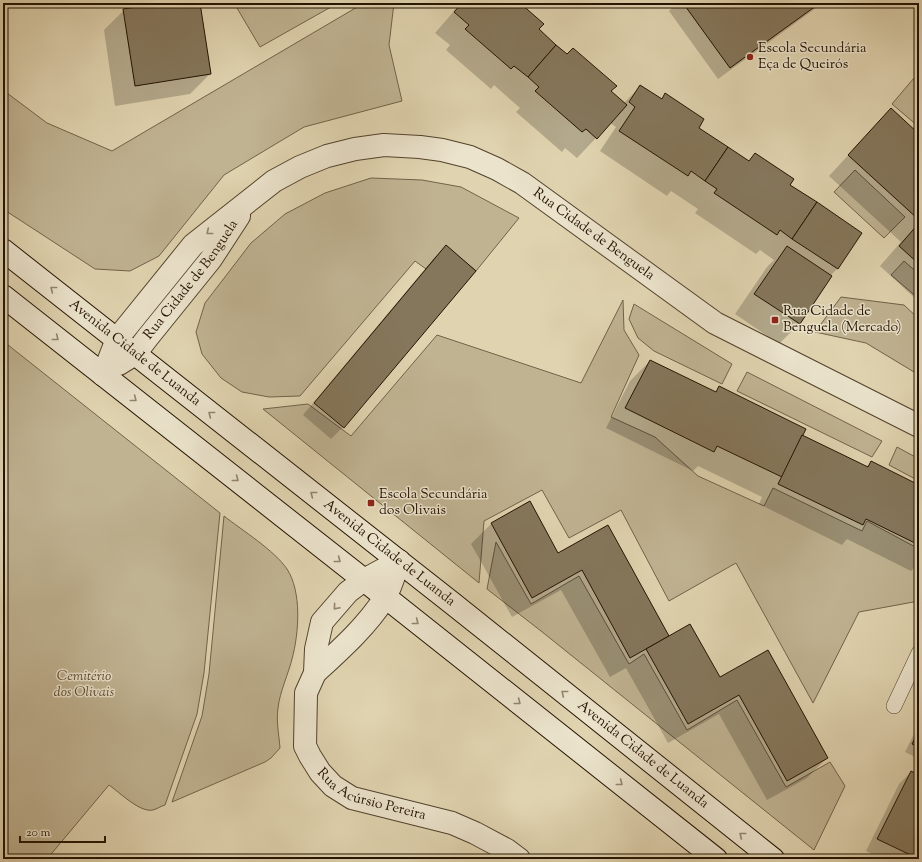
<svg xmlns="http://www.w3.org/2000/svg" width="922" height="862" font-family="'Sorts Mill Goudy',serif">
	<rect width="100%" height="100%" fill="#e0d4b0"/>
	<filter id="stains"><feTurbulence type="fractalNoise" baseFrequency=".005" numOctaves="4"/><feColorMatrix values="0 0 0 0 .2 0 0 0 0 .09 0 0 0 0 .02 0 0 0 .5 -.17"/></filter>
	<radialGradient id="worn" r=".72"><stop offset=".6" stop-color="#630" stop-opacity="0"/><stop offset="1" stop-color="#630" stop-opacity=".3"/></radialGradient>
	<g fill="#c0b392" stroke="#726249">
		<path d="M234,3h104l-78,44z"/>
		<path d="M364,3h30l-5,42 13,56 -98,26 -80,48 -65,81 -29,15 -35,-2 -92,-60v-119l44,33 65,28z"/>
		<path d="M914,78l5,1v48l-27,-23z"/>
		<path d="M855,170l50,47 -21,21 -50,-46z"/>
		<path d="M371,178l51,2 39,7 58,31 -43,53 -30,-25 -20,23 -11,-8 -115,135 -31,1 -27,-5 -21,-14 -19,-24 -6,-22 9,-29 46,-60 34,-29 40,-21z"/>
		<path d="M904,261l15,13v25l-28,-24z"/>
		<path d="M841,297l63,8 15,14v56l-53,-32 -51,-11z"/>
		<path d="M623,300l1,30 15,25 -28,62 44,20 43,39 66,30 9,-18 89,43 5,-10 52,28v52l-60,11 -46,91 -77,-140 -67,38 -48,-91 -52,28 -27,-48 -58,31 -5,62 -216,-174 45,-5 43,32 86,-101 144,48z"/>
		<path d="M634,304l98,60 -10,20 -68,-33 -16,-13 -9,-19z"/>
		<path d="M3,341l217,172 -16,160 -7,41 -32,91c-4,1 -8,4 -12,5 -13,3 -34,-18 -44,-25l-62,74h-44z"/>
		<path d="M747,372l135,69 -10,16 -135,-66z"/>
		<path d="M897,447l22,12v22l-30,-16z"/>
		<path d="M224,516c19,15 50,34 63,53 15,23 12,64 5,90 -4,16 -12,32 -14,49 -2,13 1,27 2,40l-9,10 -6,4 -93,40 30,-86 7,-42z"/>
		<path d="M496,542l35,62 48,-28 50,88 15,-10 43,76 50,-30 49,87 44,-25 15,24 -31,64 -273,-219 -54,-42z"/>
	</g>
	<g fill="#0003">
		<path d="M171,3h28l11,71 -20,20 -75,12 -11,-76 20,-20z"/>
		<path d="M461,3h57l19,26 87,74 17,-17 20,14 5,-5 32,33 50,34 7,-7 33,30 73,49 -24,35 -7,7 1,1 -32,47 -20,20 -44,-30 32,-47 7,-7 -14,-10 -4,4 -61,-41 3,-4 -27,-18 -4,5 -67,-45 16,-24 -6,-4 -33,35 -12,-10 -3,4 -46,-40 4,-4 -26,-23 -3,4 -45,-39 4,-5 -15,-12z"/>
		<path d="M677,3h146l-105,76 -49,-68z"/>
		<path d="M891,109l28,26v167l-39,-36 21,-24 -72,-66z"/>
		<path d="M446,247l29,24 -132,156 -12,12 -28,-24 131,-157z"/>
		<path d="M650,361l65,31 5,-4 81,48 65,31 5,-4 48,23v77l-8,8 -64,-32 -5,6 -83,-41 3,-7 -64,-31 -5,5 -87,-43 24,-47z"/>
		<path d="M529,503l29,51 50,-28 61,111 51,41 107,80 -20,20 -40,22 -48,-86 -51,29 -42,-75 -16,9 -49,-87 -49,27 -41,-73 20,-20z"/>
		<path d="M919,724v35l-14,-7z"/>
		<path d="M911,772l8,5v82h-37l-16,-8 33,-67z"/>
	</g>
	<g fill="#85775c" stroke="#231200">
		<path d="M164,3h36l11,71 -76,12 -12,-77z"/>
		<path d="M462,3h58l24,21 -5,5 17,16 -28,32 -14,-11 -3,3 -46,-40 4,-4 -15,-13z"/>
		<path d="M683,3h137l-90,65z"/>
		<path d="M556,45l11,9 6,-6 44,38 -6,5 16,14 -30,34 -11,-10 -4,3 -47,-41 4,-4 -11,-10z"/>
		<path d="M640,85l22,14 3,-6 39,26 -5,9 29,19 -23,34 -14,-10 -3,5 -69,-45 16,-24 -6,-5z"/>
		<path d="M891,108l28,26v86l-71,-65z"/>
		<path d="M728,147l21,14 6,-8 39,26 -4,6 27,17 -25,37 -12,-9 -3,5 -63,-42 3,-4 -12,-8z"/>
		<path d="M817,202l45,31 -24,36 -46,-30z"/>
		<path d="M919,223v41l-20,-18z"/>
		<path d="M446,245l30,26 -132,157 -30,-25z"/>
		<path d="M787,246l45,30 -32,48 -46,-30z"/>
		<path d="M650,360l66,32 3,-6 87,43 -24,48 -65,-31 -3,6 -89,-44z"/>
		<path d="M802,435l66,32 3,-6 48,24v60l-53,-26 -3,6 -85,-41z"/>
		<path d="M530,501l28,52 50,-28 61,111 -39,22 -48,-88 -50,28 -41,-75z"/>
		<path d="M690,624l30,53 48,-27 60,108 -41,23 -48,-86 -51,29 -42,-75z"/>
		<path d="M919,730v17l-7,-3z"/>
		<path d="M911,771l8,4v84l-42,-20z"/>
	</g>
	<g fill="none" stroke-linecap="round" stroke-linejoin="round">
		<g stroke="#52422c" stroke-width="16">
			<path id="lane" d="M894,706l25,-53"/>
		</g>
		<g stroke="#52422c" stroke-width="24">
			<g id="street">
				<path id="s1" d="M119,364l16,-10 13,-17 63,-78 28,-43"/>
				<path id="s2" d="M103,375l14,-36 76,-94 81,-64 26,-14 27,-11 28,-7 29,-4 36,2 22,3 28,7 27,12 25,14 193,140 204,103"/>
				<path id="s3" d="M399,561l-35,19 -16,12 -26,30 -6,27 -1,24 -9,20 -1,53 5,10 10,16 13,14 19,12 100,25 23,10 32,17 12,9"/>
				<path d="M315,673c25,-23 51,-46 69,-74 7,-11 11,-26 15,-38"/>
			</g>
		</g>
		<g stroke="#231200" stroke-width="24">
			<g id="secondary">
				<path id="s4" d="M3,250l449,353 321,256"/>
				<path d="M3,296l361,284 352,279"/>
			</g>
		</g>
		<use href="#lane" stroke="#ebe3cc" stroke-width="15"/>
		<use href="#street" stroke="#ebe3cc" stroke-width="22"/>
		<use href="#secondary" stroke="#ebe3cc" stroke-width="22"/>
	</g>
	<defs><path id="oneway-chevron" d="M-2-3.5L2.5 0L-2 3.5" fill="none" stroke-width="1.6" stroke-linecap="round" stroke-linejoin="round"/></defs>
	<g stroke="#918570">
		<use href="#oneway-chevron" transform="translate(209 232) rotate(141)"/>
		<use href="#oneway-chevron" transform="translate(53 289) rotate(-142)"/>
		<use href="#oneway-chevron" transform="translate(56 338) rotate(38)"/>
		<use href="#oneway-chevron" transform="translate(134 399) rotate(38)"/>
		<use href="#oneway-chevron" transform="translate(211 414) rotate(-142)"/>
		<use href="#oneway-chevron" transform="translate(236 479) rotate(38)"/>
		<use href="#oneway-chevron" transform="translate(313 494) rotate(-142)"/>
		<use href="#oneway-chevron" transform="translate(338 560) rotate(38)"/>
		<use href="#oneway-chevron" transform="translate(336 607) rotate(131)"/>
		<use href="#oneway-chevron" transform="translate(416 622) rotate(38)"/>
		<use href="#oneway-chevron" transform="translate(564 693) rotate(-141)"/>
		<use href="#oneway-chevron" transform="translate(518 702) rotate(38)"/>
		<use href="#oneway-chevron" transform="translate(620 783) rotate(38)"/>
		<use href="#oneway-chevron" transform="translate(742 835) rotate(-141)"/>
	</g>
	<g fill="#8f2418" stroke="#ebe3cc" stroke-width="1.5">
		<circle cx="750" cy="57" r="4"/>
		<rect x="771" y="316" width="8" height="8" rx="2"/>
		<rect x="367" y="499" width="8" height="8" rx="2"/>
	</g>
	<g text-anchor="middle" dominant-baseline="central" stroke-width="3" stroke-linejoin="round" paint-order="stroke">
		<g font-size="14" fill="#231200" stroke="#ebe3cc" text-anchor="start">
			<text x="758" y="49">Escola Secundária<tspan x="758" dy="16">Eça de Queirós</tspan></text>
			<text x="783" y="312">Rua Cidade de<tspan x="783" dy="16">Benguela (Mercado)</tspan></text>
			<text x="379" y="495">Escola Secundária<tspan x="379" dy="16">dos Olivais</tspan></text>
		</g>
		<g font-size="14" fill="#231200" stroke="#ebe3cc">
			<text stroke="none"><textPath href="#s2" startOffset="613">Rua Cidade de Benguela</textPath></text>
			<text stroke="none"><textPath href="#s1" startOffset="112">Rua Cidade de Benguela</textPath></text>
			<text stroke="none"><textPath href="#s4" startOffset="167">Avenida Cidade de Luanda</textPath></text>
			<text stroke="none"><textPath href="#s4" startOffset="491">Avenida Cidade de Luanda</textPath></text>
			<text stroke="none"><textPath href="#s4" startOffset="815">Avenida Cidade de Luanda</textPath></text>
			<text stroke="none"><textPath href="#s3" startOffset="314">Rua Acúrsio Pereira</textPath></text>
		</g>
		<g font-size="14" font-style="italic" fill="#5a4a33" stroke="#ebe3cc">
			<text x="84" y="677">Cemitério<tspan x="84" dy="16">dos Olivais</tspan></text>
		</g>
	</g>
	<rect width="922" height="862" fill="none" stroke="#e0d4b0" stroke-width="16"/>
	<rect x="4" y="4" width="914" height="854" fill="none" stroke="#231200" stroke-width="2"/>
	<rect x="8" y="8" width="906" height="846" fill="none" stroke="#231200"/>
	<path d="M20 836v6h85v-6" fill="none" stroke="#231200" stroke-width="2"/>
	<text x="26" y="836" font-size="12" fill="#231200" stroke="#ebe3cc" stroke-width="3" paint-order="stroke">20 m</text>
	<rect width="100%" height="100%" filter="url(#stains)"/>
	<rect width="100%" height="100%" fill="url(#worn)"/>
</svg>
